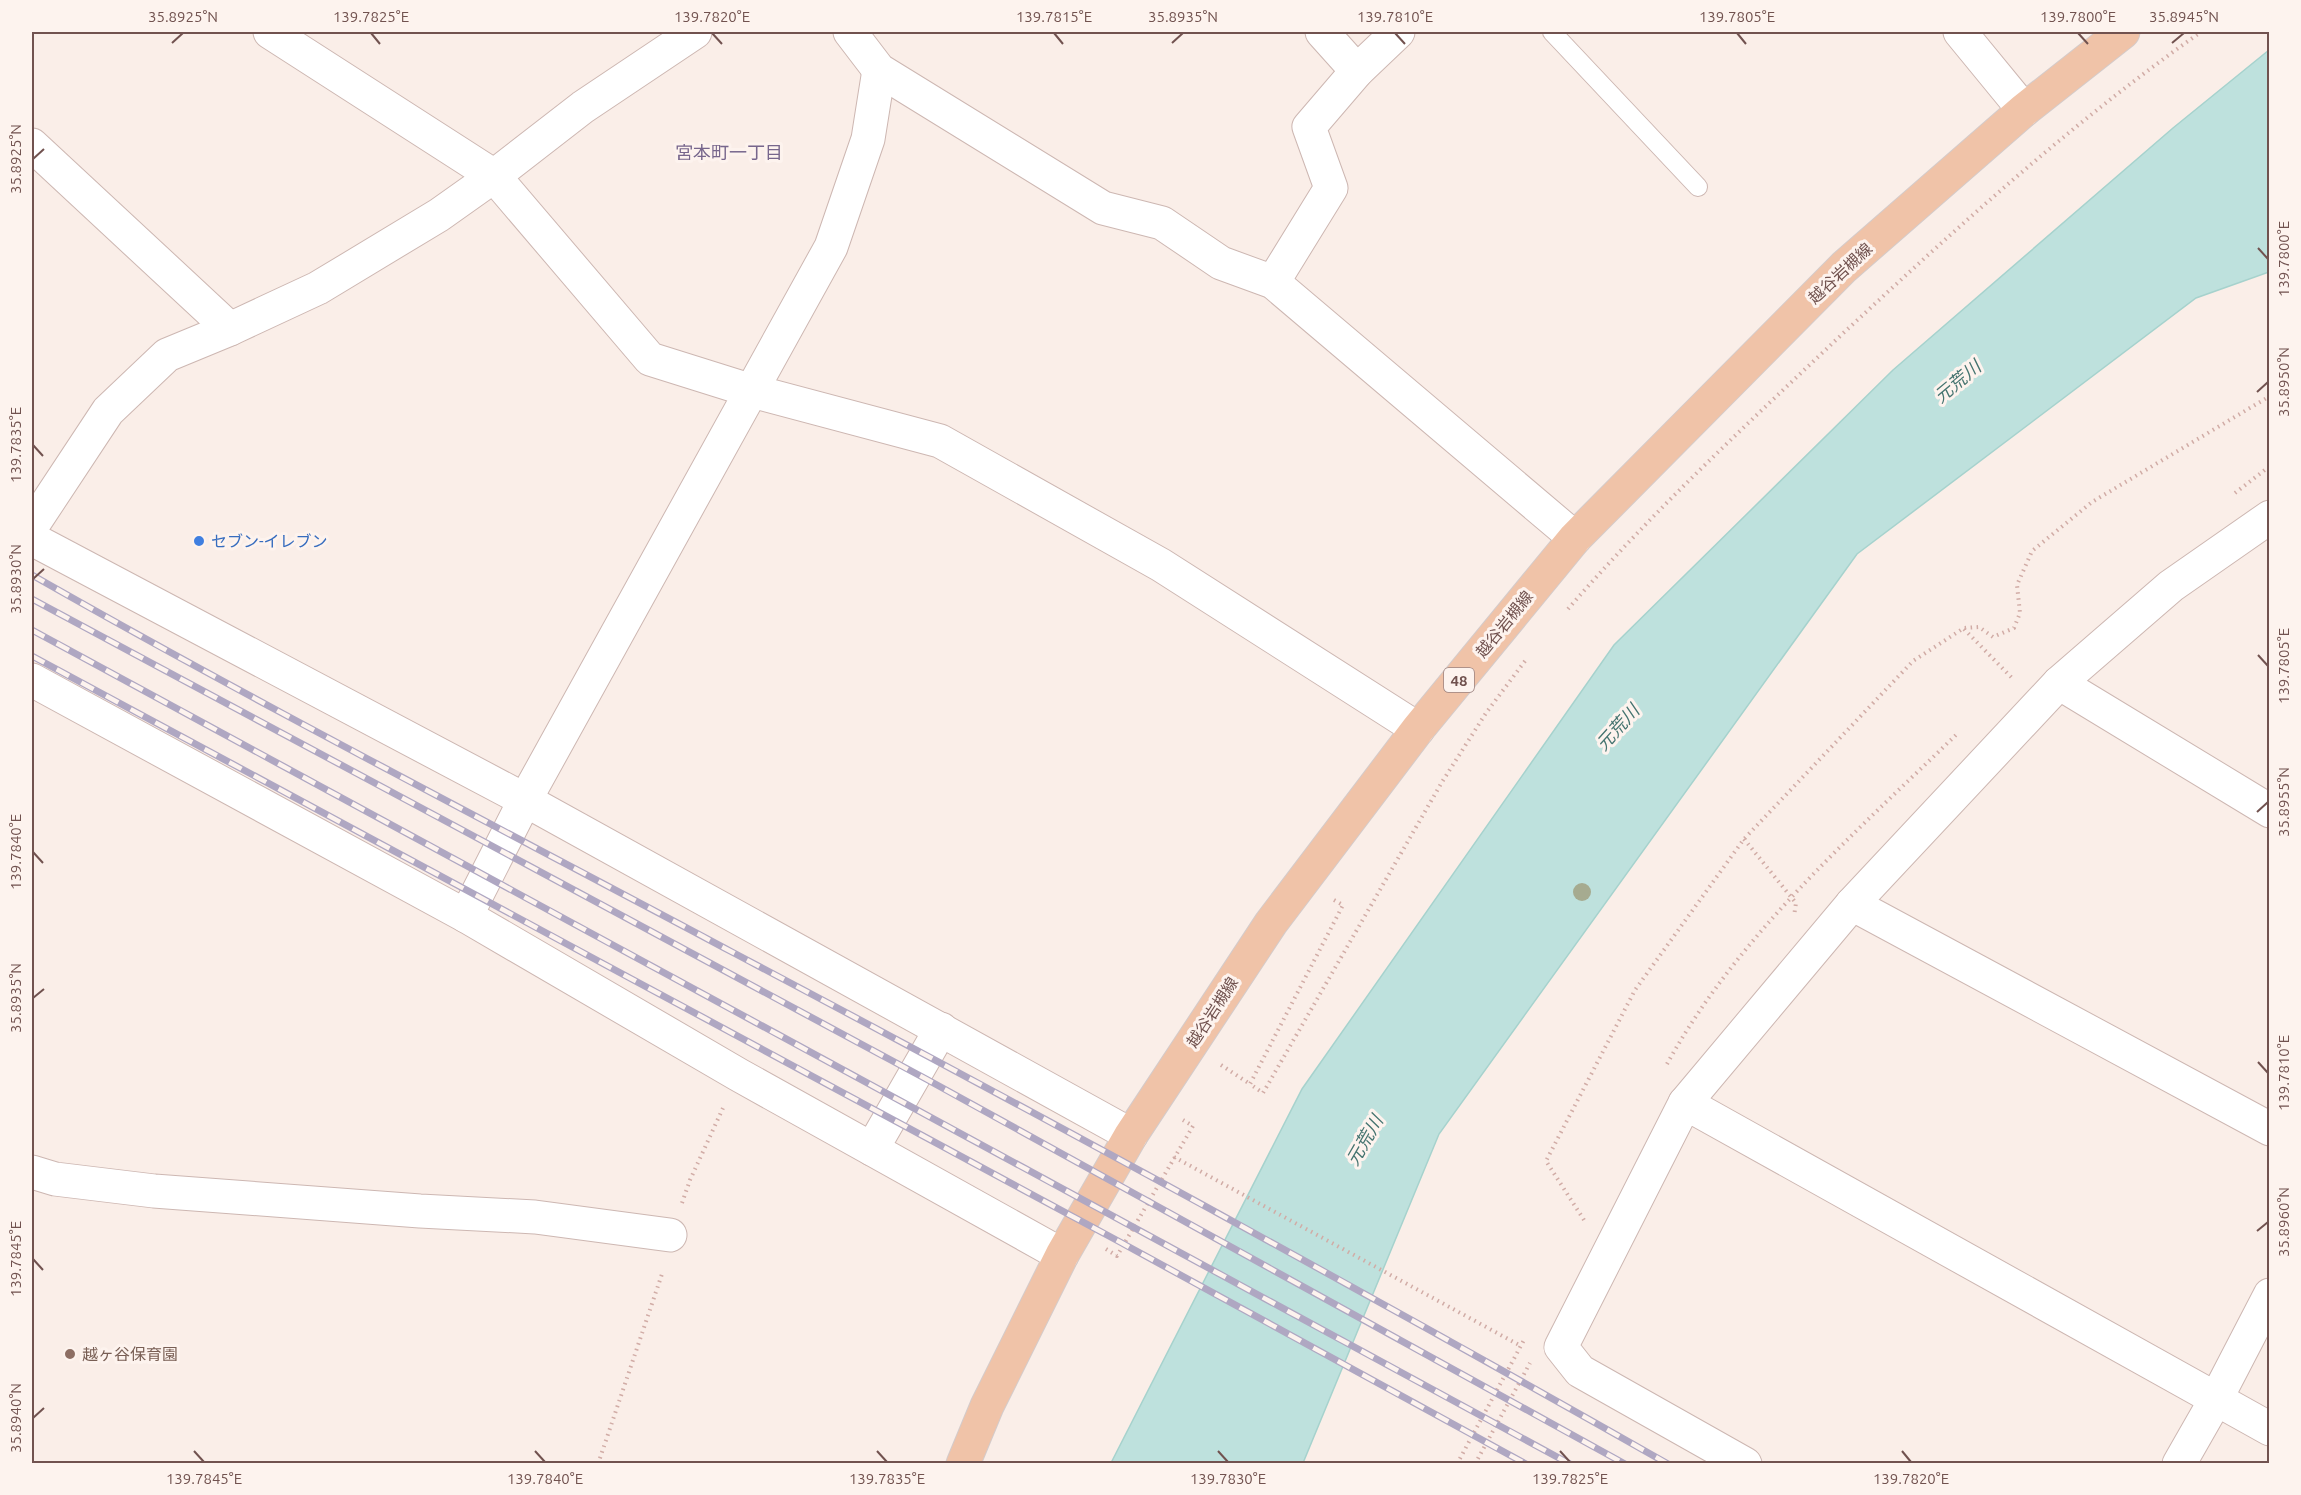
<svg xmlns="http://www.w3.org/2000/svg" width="2301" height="1495" font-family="Ubuntu,'Noto Sans JP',sans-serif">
	<rect width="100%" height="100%" fill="#faeee8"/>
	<path fill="#bee1dd" stroke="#a6d2cd" stroke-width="1.5" d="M2269,50v222l-73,26 -339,256 -418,580 -136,329h-192l191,-374 312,-444 279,-275 280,-242z"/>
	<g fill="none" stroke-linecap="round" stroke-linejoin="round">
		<g stroke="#cdb7b2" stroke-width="20">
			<path id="service" d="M1552,32l146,155"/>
		</g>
		<g stroke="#cdb7b2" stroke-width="35">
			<g id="minor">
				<path d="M270,32l224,144 156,183 102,32 188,50 221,124 257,164"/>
				<path d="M850,32l29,38 224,138 59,15 59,40 52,19 302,256"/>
				<path d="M1322,32l35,39"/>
				<path d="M1960,32l64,78"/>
				<path d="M32,145l198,184"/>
				<path d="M1273,282l58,-94 -22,-61 48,-56 41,-39"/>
				<path d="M32,526l76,-115 59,-56 63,-26 88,-41 121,-73 55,-39 89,-69 112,-75"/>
				<path d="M32,539l493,261 606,335"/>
				<path d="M32,680l434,236 273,159 323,180"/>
				<path d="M2059,683l211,128"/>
				<path d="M1852,904l418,225"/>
				<path d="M466,916l59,-116 306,-553 37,-108 11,-69"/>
				<path d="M1685,1103l585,326"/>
				<path d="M872,1149l69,-120"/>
				<path d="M32,1172l23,7 99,12 266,20 115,6 135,18"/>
				<path d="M1745,1464l-165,-93 -19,-24 124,-244 167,-199 207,-221 112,-97 99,-69"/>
				<path d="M2179,1464l36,-63 55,-106"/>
			</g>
		</g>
		<g stroke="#d4cbca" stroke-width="35">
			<path id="primary" d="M963,1464l24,-58 75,-151 69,-120 140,-212 147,-194 157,-191 269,-271 180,-157 99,-78"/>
		</g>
		<g stroke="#d1aca6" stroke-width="4" stroke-dasharray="1.5 4.5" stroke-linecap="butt">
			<path d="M2235,493l35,-27"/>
			<path d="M1568,609c83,-96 177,-183 269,-270 116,-108 234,-216 364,-307"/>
			<path d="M1964,629l49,50"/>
			<path d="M1744,839l52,64 -2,13"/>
			<path d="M1334,900l9,5 -93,179 13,9 179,-311 44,-69 39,-52"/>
			<path d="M1667,1064c71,-129 186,-229 291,-331"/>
			<path d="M1221,1065l29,19"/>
			<path d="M1174,1157l347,189"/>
			<path d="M682,1203l8,-23 33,-72"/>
			<path d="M1584,1220l-38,-59 89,-171 109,-151 169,-178 51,-33 15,-1 14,10 21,-9 6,-15 -3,-28 15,-34 60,-49 178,-106"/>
			<path d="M1106,1249l11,7 76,-130 -10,-6"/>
			<path d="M598,1464l65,-193"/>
			<path d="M1457,1464l67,-124"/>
			<path d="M1475,1464l55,-101"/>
		</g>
		<use href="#service" stroke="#fff" stroke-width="18"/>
		<use href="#minor" stroke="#fff" stroke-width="33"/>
		<use href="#primary" stroke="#f0c3a8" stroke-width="33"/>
		<g stroke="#afa7c2" stroke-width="7">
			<g id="rail">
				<path d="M32,575c230,131 466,252 700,377 314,166 626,336 936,512"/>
				<path d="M32,599l896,481 697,384"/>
				<path d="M32,630l1538,834"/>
				<path d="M32,656l1088,586 406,222"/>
			</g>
		</g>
		<use href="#rail" stroke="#fdf3ee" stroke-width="4.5" stroke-dasharray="14" stroke-linecap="butt"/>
	</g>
	<circle fill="#a6ab90" cx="1582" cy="892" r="9"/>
	<path fill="none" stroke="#71524f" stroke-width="2" d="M371,33l9,11M712,33l10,11M1054,33l9,11M1395,33l10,11M1737,33l9,11M2078,33l10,11M172,43l11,-10M1172,43l11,-10M2172,43l12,-10M33,159l11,-10M2258,248l10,11M2257,392l11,-10M33,445l10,11M33,579l11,-10M2258,655l10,11M2257,812l11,-10M33,852l10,11M33,998l11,-9M2258,1062l10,11M2257,1231l11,-9M33,1259l10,11M33,1418l11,-10M194,1451l10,11M535,1451l10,11M877,1451l10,11M1218,1451l10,11M1560,1451l10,11M1902,1451l9,11"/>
	<circle fill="#3f7fe0" stroke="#fdf3ee" stroke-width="2" cx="199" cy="541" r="6"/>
	<circle fill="#8d6e63" stroke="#fdf3ee" stroke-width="2" cx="70" cy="1354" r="6"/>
	<g text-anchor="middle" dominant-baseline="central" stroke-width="6" stroke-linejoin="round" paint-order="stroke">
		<rect fill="#fdf3ee" stroke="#9b827f" stroke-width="1.5" x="1444" y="668" width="30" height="24" rx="4.5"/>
		<g font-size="15" font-weight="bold" fill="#71524f">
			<text x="1459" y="680">48</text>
		</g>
		<g font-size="16" fill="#71524f" stroke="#fdf3ee">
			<text transform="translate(1840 273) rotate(-43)">越谷岩槻線</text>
			<text transform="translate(1504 624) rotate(-51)">越谷岩槻線</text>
			<text transform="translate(1212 1012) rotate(-57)">越谷岩槻線</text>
		</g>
		<g font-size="16" fill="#366cbe" stroke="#fdf3ee" text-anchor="start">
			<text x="211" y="541">セブン-イレブン</text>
		</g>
		<g font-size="16" fill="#785e54" stroke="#fdf3ee" text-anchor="start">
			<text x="82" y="1354">越ヶ谷保育園</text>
		</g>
		<g font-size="18" fill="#77668c" stroke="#fdf3ee">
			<text x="729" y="152">宮本町一丁目</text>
		</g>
		<g font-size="18" font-style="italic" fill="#457470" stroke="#fdf3ee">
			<text transform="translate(1957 381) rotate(-40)">元荒川</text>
			<text transform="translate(1617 727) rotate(-48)">元荒川</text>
			<text transform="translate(1364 1140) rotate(-60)">元荒川</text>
		</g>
	</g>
	<rect width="2301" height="1495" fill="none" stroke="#fdf3ee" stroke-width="66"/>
	<rect x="33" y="33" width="2235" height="1429" fill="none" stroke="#71524f" stroke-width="2"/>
	<g font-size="15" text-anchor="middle" fill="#71524f">
		<text x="183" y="22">35.8925°N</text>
		<text x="371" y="22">139.7825°E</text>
		<text x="712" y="22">139.7820°E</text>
		<text x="1054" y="22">139.7815°E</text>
		<text x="1183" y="22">35.8935°N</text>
		<text x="1395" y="22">139.7810°E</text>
		<text x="1737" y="22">139.7805°E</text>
		<text x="2078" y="22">139.7800°E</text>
		<text x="2184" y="22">35.8945°N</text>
		<text transform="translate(16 159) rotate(-90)" y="5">35.8925°N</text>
		<text transform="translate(2284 259) rotate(-90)" y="5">139.7800°E</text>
		<text transform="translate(2284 382) rotate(-90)" y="5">35.8950°N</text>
		<text transform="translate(16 445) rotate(-90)" y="5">139.7835°E</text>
		<text transform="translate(16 579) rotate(-90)" y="5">35.8930°N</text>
		<text transform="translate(2284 666) rotate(-90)" y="5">139.7805°E</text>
		<text transform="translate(2284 802) rotate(-90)" y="5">35.8955°N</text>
		<text transform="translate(16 852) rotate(-90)" y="5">139.7840°E</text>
		<text transform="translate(16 998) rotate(-90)" y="5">35.8935°N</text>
		<text transform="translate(2284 1073) rotate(-90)" y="5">139.7810°E</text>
		<text transform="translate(2284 1222) rotate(-90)" y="5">35.8960°N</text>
		<text transform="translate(16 1259) rotate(-90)" y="5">139.7845°E</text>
		<text transform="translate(16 1418) rotate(-90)" y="5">35.8940°N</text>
		<text x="204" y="1484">139.7845°E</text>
		<text x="545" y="1484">139.7840°E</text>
		<text x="887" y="1484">139.7835°E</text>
		<text x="1228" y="1484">139.7830°E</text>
		<text x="1570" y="1484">139.7825°E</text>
		<text x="1911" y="1484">139.7820°E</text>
	</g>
</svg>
